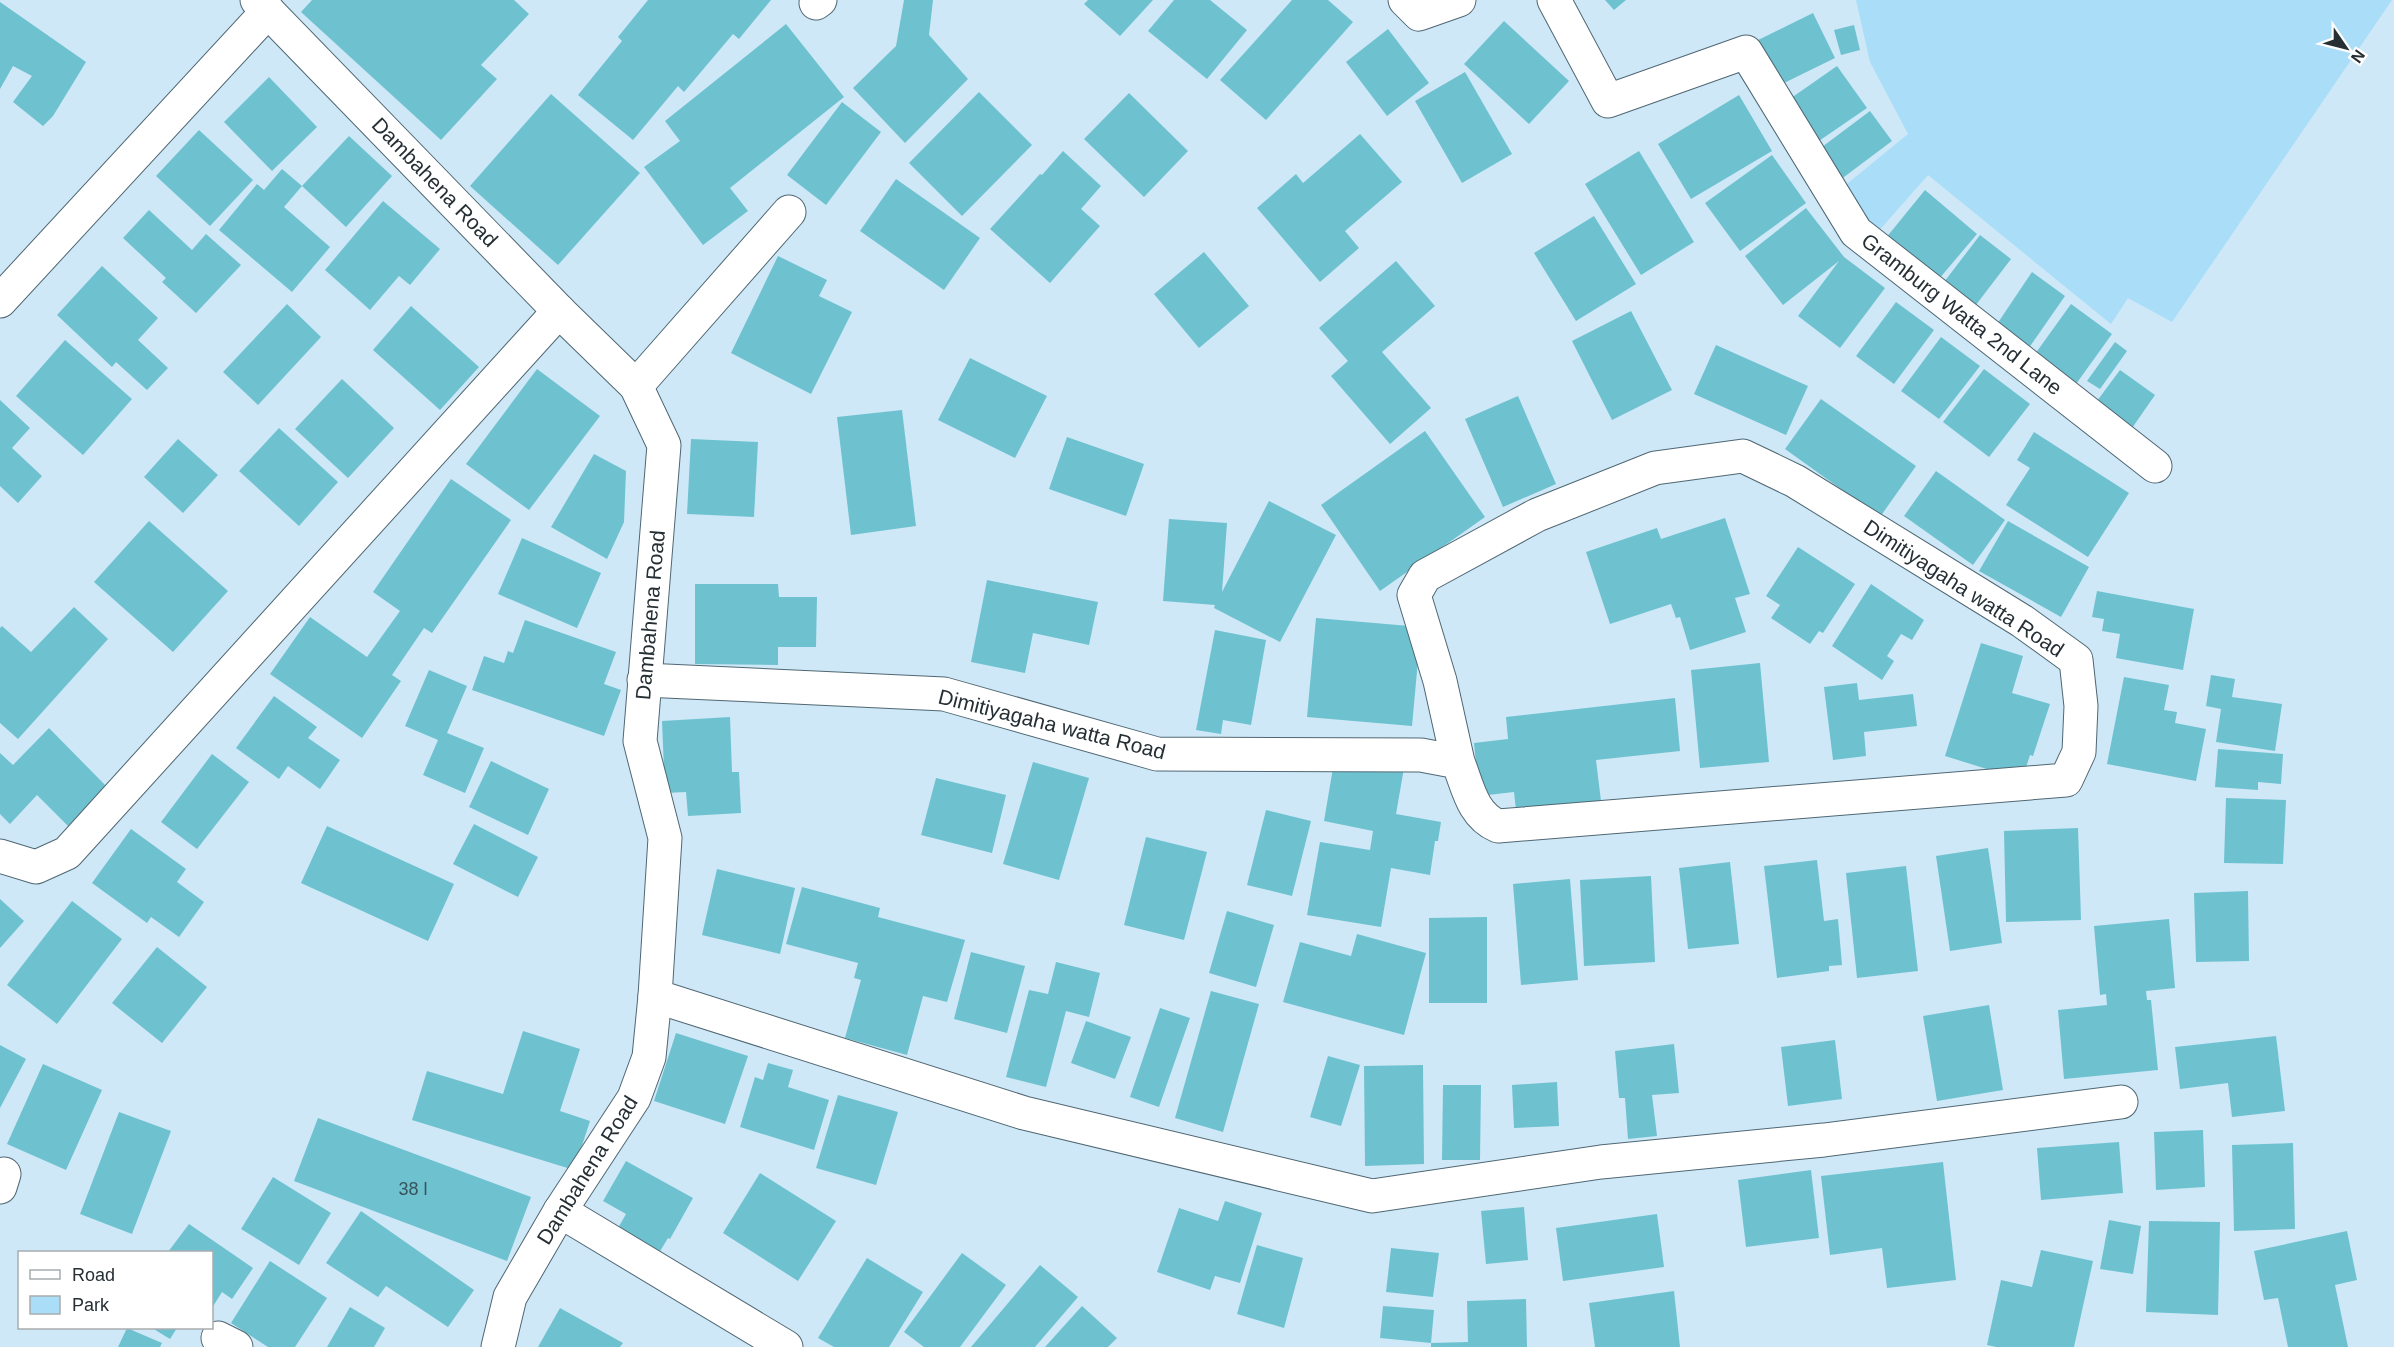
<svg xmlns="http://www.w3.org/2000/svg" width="2394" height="1347" font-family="Helvetica,sans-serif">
	<rect width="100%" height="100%" fill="#cee8f7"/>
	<path fill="#a9ddf8" d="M1856,0h536l-220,322 -44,-24 -17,26 -183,-149 -51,58 -35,-45 66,-54 -38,-72z"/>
	<g fill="#6ec2d0">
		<path d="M312,0h202l15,14 -48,51 16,14 -56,61 -140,-128z"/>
		<path d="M648,0h123l-32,39 -6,-5 -49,58 -6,-6 -45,54 -55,-45 44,-54 -4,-4z"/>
		<path d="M904,0h29l-4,35 39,44 -63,64 -52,-55 43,-42z"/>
		<path d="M1088,0h65l-33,36 -36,-32z"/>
		<path d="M1174,0h36l37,30 -40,49 -59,-48z"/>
		<path d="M1292,0h36l25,22 -87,98 -46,-40z"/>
		<path d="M1605,0h21l-12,10z"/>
		<path d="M0,2l86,60 -33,54 -10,10 -30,-24 19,-26 -19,-10 -13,23z"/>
		<path d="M1813,13l22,45 -55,27 -22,-45z"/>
		<path d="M1504,21l65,60 -40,43 -65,-60z"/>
		<path d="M786,24l58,73 -114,91 18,23 -45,34 -59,-78 36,-26 -15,-20z"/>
		<path d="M1854,25l6,25 -19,5 -7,-25z"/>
		<path d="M1388,29l41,54 -42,33 -41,-54z"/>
		<path d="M1837,66l30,42 -54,37 -29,-42z"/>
		<path d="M1465,72l47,82 -50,29 -47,-82z"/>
		<path d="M269,77l48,50 -45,44 -48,-49z"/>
		<path d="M979,92l53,53 -70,71 -53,-53z"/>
		<path d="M1129,93l59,58 -44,46 -60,-58z"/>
		<path d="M551,94l89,79 -82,92 -88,-79z"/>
		<path d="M1739,95l33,56 -81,48 -33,-55z"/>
		<path d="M842,102l39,30 -55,73 -39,-30z"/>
		<path d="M1870,111l22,30 -52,39 -22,-30z"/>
		<path d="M199,130l54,50 -43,46 -54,-50z"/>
		<path d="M1360,134l42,48 -57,49 14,17 -39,34 -63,-74 39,-34 7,9z"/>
		<path d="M349,136l43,40 -46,51 -44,-41z"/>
		<path d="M1063,151l38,35 -20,23 19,17 -50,57 -60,-54 50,-55 2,1z"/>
		<path d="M1639,151l55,91 -53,33 -56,-91z"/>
		<path d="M1772,155l34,48 -66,48 -35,-48z"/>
		<path d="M282,169l20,17 -18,21 46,40 -38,45 -73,-62 38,-46 7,6z"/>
		<path d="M896,179l84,59 -36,52 -84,-59z"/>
		<path d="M1925,190l52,44 -44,52 -52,-42z"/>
		<path d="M383,201l57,48 -30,36 -11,-9 -29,34 -45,-40z"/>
		<path d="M1806,208l38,49 41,31 -45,60 -42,-32 41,-55 -56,44 -38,-49z"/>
		<path d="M149,210l43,40 14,-16 35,31 -45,48 -34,-31 4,-4 -43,-40z"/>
		<path d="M1594,216l42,68 -60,37 -42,-68z"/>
		<path d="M1980,235l31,24 -42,55 -31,-24z"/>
		<path d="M1204,252l45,54 -50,42 -45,-54z"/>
		<path d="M778,256l49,24 -8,16 33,16 -41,82 -80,-41z"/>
		<path d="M1396,261l39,45 -53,46 49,56 -41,36 -59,-68 17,-15 -29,-33z"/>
		<path d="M102,266l56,52 -20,22 30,28 -21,22 -31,-28 -4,5 -55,-52z"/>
		<path d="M2032,272l33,24 -41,59 -33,-22z"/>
		<path d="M1896,302l38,28 -40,54 -38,-28z"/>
		<path d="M287,304l34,33 -63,68 -35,-33z"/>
		<path d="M2071,304l41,30 -41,57 -41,-30z"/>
		<path d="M411,306l68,61 -39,43 -67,-60z"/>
		<path d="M1631,311l41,79 -60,30 -40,-79z"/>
		<path d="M1941,337l39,29 -41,53 -38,-28z"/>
		<path d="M65,340l67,59 -49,56 -67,-59z"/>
		<path d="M2115,342l12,9 -27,38 -13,-8z"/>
		<path d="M1716,345l92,41 -22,49 -92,-41z"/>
		<path d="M970,358l77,38 -32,62 -77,-38z"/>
		<path d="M537,369l63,47 -71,94 -63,-46z"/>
		<path d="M1984,369l46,35 -41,53 -46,-35z"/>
		<path d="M2120,370l35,25 -25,36 -36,-26z"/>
		<path d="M342,379l52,49 -46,50 -53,-49z"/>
		<path d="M1518,396l38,88 -53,23 -38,-88z"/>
		<path d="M1821,399l95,67 -36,51 -95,-68z"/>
		<path d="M0,400l30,28 -18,20 30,28 -24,27 -18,-17z"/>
		<path d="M902,410l14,116 -65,9 -14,-118z"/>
		<path d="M279,428l59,54 -39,44 -60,-55z"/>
		<path d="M1425,431l60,86 -105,74 -59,-86z"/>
		<path d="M2034,432l95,61 -41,64 -82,-52 24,-37 -13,-8z"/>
		<path d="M1067,437l77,27 -18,52 -77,-27z"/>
		<path d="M178,439l40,36 -35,38 -39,-36z"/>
		<path d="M691,439l67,3 -4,75 -67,-3z"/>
		<path d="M594,454l32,17 -2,51 -17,37 -56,-32z"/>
		<path d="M1936,471l69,49 -32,45 -69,-49z"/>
		<path d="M451,479l60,41 -79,113 -8,-5 -32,47 9,6 -39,57 -92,-64 40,-57 57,40 33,-46 -27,-19z"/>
		<path d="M1269,501l67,34 -56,107 -66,-34 1,-3 -52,-4 6,-82 58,4 -5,69z"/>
		<path d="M1725,518l25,76 -15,4 11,34 -56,18 -10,-33 -4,1 -5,-14 -61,20 -24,-72 71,-24 4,11z"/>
		<path d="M149,521l79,70 -55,61 -79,-70z"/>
		<path d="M2008,521l81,46 -28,50 -82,-46z"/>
		<path d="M522,538l79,35 -24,55 -79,-34z"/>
		<path d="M1798,547l57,37 -32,49 -4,-2 -9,13 -39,-26 9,-13 -14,-9z"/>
		<path d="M987,580l111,22 -9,43 -56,-12 -8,40 -54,-11z"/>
		<path d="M695,584h83l1,13h38l-1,50h-38v18l-83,-1z"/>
		<path d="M1871,584l53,36 -12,20 -11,-6 -14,22 7,5 -12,19 -50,-34z"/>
		<path d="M2097,591l97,18 -11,61 -67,-12 4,-24 -18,-3 2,-12 -12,-2z"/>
		<path d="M74,607l34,32 -90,100 -18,-16v-95l2,-2 29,26z"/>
		<path d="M1316,618l105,9 -9,99 -105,-9z"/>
		<path d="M525,620l91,32 -12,32 17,6 -17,46 -132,-46 12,-34 20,7 4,-12 5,2z"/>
		<path d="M1215,630l51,10 -15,85 -28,-5 -2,14 -25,-4z"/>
		<path d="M1981,643l42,13 -11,37 38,11 -17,52 -3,-1 -8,25 -77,-24z"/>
		<path d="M1760,663l9,99 -69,6 -9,-98z"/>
		<path d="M429,670l38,16 -20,47 37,15 -19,45 -42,-18 15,-35 -33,-14z"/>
		<path d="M2211,675l24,4 -3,18 50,7 -7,47 -59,-9 5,-33 -15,-3z"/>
		<path d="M2124,677l45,8 -5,25 13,2 -2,11 31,6 -10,52 -89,-17z"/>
		<path d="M1857,683l2,17 54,-6 4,32 -53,6 2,24 -33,4 -9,-73z"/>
		<path d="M274,696l43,31 -9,11 32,22 -20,29 -32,-23 -9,13 -43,-31z"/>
		<path d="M1675,698l5,53 -84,9 5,41 -85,9 -2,-18 -35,4 -5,-53 34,-4 -2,-22z"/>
		<path d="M730,717l2,55h7l2,41 -53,3 -2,-24 -21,1 -3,-72z"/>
		<path d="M49,728l58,59 -39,39 -31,-31 -27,29 -10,-10v-61l13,12z"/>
		<path d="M2218,749l65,5 -2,30 -23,-2v8l-43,-3z"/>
		<path d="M212,754l37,28 -52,67 -36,-27z"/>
		<path d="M1335,756l69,12 -8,46 45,8 -3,19h-3l-5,34 -39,-7 -10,59 -74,-12 13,-73 50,8 3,-19 -49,-10z"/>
		<path d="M491,761l58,28 -21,46 -59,-28z"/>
		<path d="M1033,762l56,16 -30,102 -56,-16z"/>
		<path d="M936,778l70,17 -14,58 -71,-18z"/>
		<path d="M2226,798l60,2 -3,64 -59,-1z"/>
		<path d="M1266,810l45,11 -19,75 -45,-11z"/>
		<path d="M474,824l64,33 -20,40 -65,-33z"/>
		<path d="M327,826l127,58 -26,57 -127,-58z"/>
		<path d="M2078,828l3,92 -75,2 -2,-91z"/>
		<path d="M131,829l55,40 -9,13 27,20 -25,35 -28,-20 -4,6 -55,-40z"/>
		<path d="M1146,837l61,15 -23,88 -60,-15z"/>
		<path d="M1988,848l14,95 -52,8 -14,-95z"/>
		<path d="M1817,860l7,61 14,-2 4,46 -13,1v5l-52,7 -13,-112z"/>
		<path d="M1730,862l9,82 -51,5 -9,-81z"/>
		<path d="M1906,866l12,105 -61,7 -11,-105z"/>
		<path d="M717,869l78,19 -15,66 -78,-19z"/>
		<path d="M1651,876l4,86 -71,4 -4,-86z"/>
		<path d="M1570,879l8,101 -57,5 -8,-101z"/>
		<path d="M802,887l78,21 -2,9 87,23 -18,62 -24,-6 -16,59 -62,-17 16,-58 -7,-2 4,-15 -72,-19z"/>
		<path d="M2248,891l1,70 -53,1 -2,-69z"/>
		<path d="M0,899l24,22 -24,27z"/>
		<path d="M72,901l50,38 -65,85 -50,-39z"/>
		<path d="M1227,911l47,14 -18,62 -47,-14z"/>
		<path d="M1487,917v86h-58v-85z"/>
		<path d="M2169,919l6,69 -29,3 1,9h4l7,70 -94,9 -6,-69 49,-5 -1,-11 -6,1 -6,-69z"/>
		<path d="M1357,934l69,19 -22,82 -121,-33 17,-60 51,14z"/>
		<path d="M157,947l50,40 -45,56 -50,-40z"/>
		<path d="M971,952l54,14 -18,67 -53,-14z"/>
		<path d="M1056,962l44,11 -11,44 -23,-6 -20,76 -40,-10 23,-87 19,4z"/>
		<path d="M1211,991l48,13 -36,128 -48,-14z"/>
		<path d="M1989,1005l14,85 -66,11 -14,-85z"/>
		<path d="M1160,1008l30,10 -31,89 -29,-10z"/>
		<path d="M1086,1021l45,16 -16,42 -44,-16z"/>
		<path d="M523,1031l57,18 -20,62 30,10 -16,49 -162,-50 15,-49 76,23z"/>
		<path d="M676,1033l72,23 -23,68 -71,-23z"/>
		<path d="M2276,1036l9,75 -53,6 -4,-34 -48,6 -5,-42z"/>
		<path d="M1835,1040l7,59 -54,7 -7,-59z"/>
		<path d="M1674,1044l5,49 -27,2 5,41 -29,3 -3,-41h-6l-4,-47z"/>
		<path d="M0,1045l26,14 -26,49z"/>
		<path d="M1328,1056l32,9 -19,61 -31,-9z"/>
		<path d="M768,1063l25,7 -5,17 41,13 -15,50 -74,-23 15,-50 8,3z"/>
		<path d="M43,1064l59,26 -36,80 -59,-26z"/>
		<path d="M1423,1065l1,99 -59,2 -1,-100z"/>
		<path d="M1557,1082l2,44 -45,2 -2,-43z"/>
		<path d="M1443,1085h38l-1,75h-38z"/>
		<path d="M838,1095l60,17 -22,73 -60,-17z"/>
		<path d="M119,1112l52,19 -39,103 -52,-20z"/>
		<path d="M318,1118l213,79 -24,64 -213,-80z"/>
		<path d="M2203,1130l2,57 -49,3 -2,-58z"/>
		<path d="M2119,1142l4,51 -82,7 -4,-52z"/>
		<path d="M2293,1143l2,86 -61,2 -2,-86z"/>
		<path d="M626,1161l67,37 -23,41 -2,-1 -9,15 -42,-23 9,-16 -23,-13z"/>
		<path d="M1943,1162l13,118 -69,8 -5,-40 -52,7 -9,-79z"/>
		<path d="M1811,1170l8,68 -73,9 -8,-67z"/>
		<path d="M760,1173l76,48 -38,60 -75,-48z"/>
		<path d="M273,1177l58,36 -32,52 -58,-36z"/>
		<path d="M1225,1201l37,12 -22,70 -25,-7 -5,14 -53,-18 22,-64 39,13z"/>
		<path d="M1524,1207l4,53 -42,4 -5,-53z"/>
		<path d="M361,1211l113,79 -26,37 -62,-41 -8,11 -52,-34z"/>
		<path d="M1657,1214l7,53 -101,14 -7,-53z"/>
		<path d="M2109,1220l32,6 -8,48 -33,-5z"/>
		<path d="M2149,1221l71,1 -2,93 -72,-3z"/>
		<path d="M189,1224l64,44 -21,31 -10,-7 -10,16v-56h-44z"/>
		<path d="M2347,1231l10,49 -22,5 13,62h-60l-10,-49 -14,2 -10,-49z"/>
		<path d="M1257,1245l46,13 -19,70 -47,-14z"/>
		<path d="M1391,1248l48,5 -6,44 -47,-5z"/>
		<path d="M2041,1250l52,11 -19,86h-78l-9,-2 14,-65 31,7z"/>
		<path d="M962,1253l44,32 -46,62h-36l-20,-15z"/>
		<path d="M867,1258l56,34 -34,55h-55l-16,-9z"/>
		<path d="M270,1261l57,37 -32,49h-27l-37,-24z"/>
		<path d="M1040,1265l38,32 -43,50h-64z"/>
		<path d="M1674,1291l6,56h-85l-6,-44z"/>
		<path d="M1526,1299l1,48h-96v-4l37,-1 -1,-41z"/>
		<path d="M1082,1306l35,32 -9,9h-63z"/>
		<path d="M1383,1306l51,4 -3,33 -51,-5z"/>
		<path d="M350,1307l35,21 -11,19h-47z"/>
		<path d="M560,1308l63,35 -3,4h-82z"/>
		<path d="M127,1328l35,15 -2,4h-42z"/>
		<path d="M152,1328h25l-7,11z"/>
	</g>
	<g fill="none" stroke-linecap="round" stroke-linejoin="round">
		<g stroke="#506773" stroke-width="35">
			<g id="minor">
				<path d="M257,0l302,311 77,75 28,59 -24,296 25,97 -10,158 -6,61 -15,41 -74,113 -50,86 -12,50"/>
				<path d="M1405,0l14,14 40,-14"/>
				<path d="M1554,0l54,101 138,-49 110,180 299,234"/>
				<path d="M816,3l4,-3"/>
				<path d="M0,301l268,-290"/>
				<path d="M636,386l153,-174"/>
				<path d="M644,680l300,14 213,60 264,1 37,7c10,25 14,53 40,64l568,-46 13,-28 2,-46 -5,-46 -54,-39 -227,-140 -52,-25 -88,12 -118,47 -112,61 -11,19 26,86 18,81"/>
				<path d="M0,856l36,11 31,-14 492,-542"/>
				<path d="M655,996l369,117 348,83 229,-34 223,-22 297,-38"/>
				<path d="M0,1187l4,-13"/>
				<path d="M560,1211l226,136"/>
				<path d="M218,1338l18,9"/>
			</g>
		</g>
		<use href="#minor" stroke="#fff" stroke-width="33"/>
	</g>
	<g text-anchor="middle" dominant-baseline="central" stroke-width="5" stroke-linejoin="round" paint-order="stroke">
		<g font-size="18" fill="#37545b">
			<text x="413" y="1189">38 l</text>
		</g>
		<g font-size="21" fill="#252f34" stroke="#fff">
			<text transform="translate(435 182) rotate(46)">Dambahena Road</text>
			<text transform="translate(1962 314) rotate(38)">Gramburg Watta 2nd Lane</text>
			<text transform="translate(1964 588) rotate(33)">Dimitiyagaha watta Road</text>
			<text transform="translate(650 615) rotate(-85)">Dambahena Road</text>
			<text transform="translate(1052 724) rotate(14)">Dimitiyagaha watta Road</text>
			<text transform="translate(587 1170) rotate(-58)">Dambahena Road</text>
		</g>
	</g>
	<rect x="18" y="1251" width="195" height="78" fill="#ffffff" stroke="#a8acae" stroke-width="1.5"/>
	<rect x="30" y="1270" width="30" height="9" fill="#ffffff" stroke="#a8acae" stroke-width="1.5"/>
	<text x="72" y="1281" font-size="18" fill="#252f34">Road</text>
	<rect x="30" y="1296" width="30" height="18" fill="#a9ddf8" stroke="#a8acae" stroke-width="1.5"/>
	<text x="72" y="1311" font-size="18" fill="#252f34">Park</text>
	<g transform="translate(2346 48) rotate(125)" stroke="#ffffff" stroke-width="4.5" paint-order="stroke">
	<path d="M0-4.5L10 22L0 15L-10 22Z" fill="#252f34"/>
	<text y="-9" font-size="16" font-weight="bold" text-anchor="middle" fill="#252f34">N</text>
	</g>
</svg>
